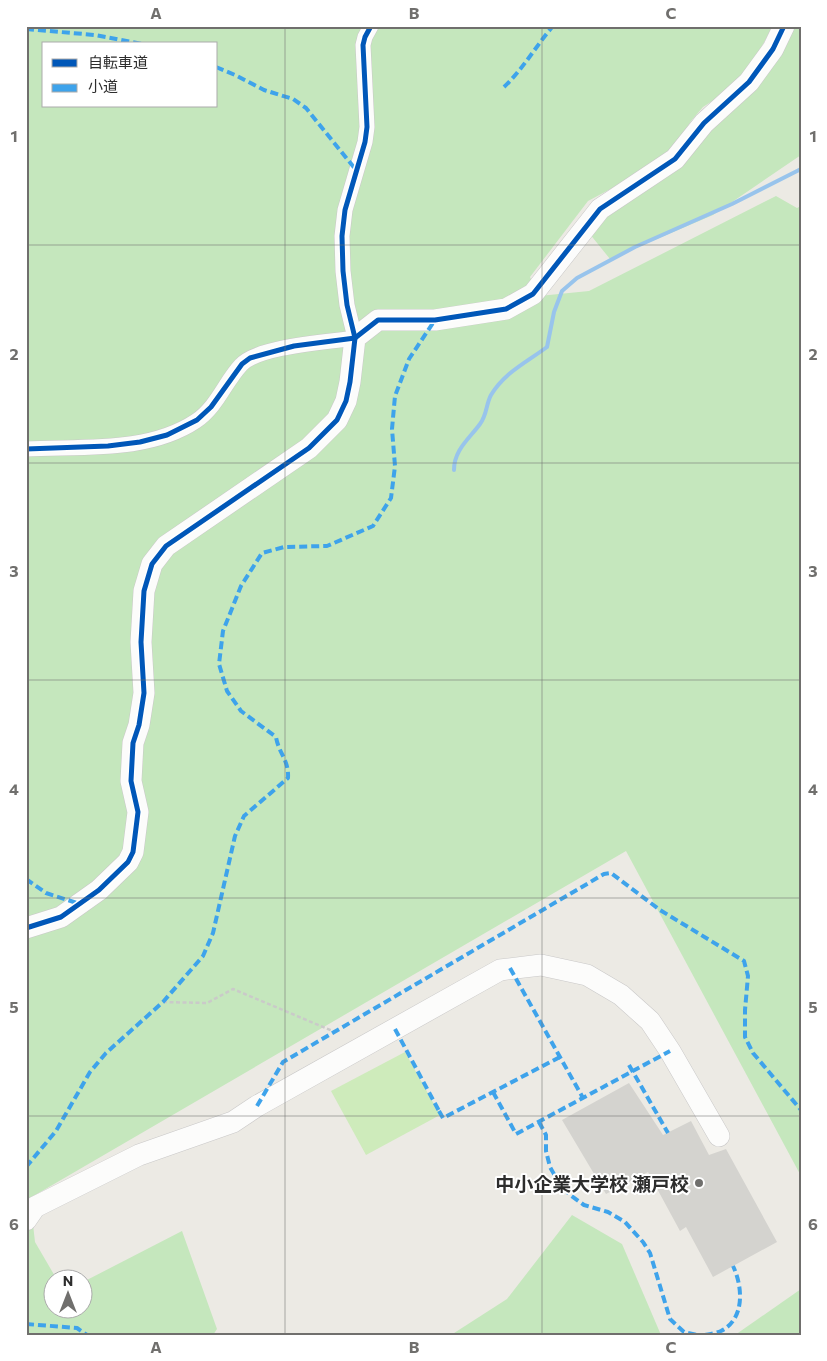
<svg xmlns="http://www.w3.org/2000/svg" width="827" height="1361" font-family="Commissioner,'Noto Sans JP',sans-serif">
	<rect width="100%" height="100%" fill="#eceae4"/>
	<g fill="#c5e7bd" fill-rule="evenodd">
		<path d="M26,26h747l-26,47 -24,21 -20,13 -12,14 -20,33 -36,22 -47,25 -58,76 9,19 50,-5 187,-95 21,12 4,-2v970l-175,-325 -596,347 5,44 21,36h-4v30h30l1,-26 99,-51 35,98 -4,6h-187zM44,44h172v62h-172z"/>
		<path d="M790,26h11v129l-88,60 -103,44 -21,-26 15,-19 80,-54z"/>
		<path d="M572,1215l50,29 39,91h-210l56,-36z"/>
		<path d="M801,1289v46h-66z"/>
	</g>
	<path fill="#ceebbb" d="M405,1052l35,63 -74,40 -35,-64z"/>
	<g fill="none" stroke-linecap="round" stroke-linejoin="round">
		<path stroke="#98c4ec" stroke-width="4" d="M454,470c0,-20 15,-31 26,-46 7,-9 6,-20 11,-29 14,-23 36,-33 56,-48l7,-35 8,-21 15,-13 58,-31 97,-43 69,-35"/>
	</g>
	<path fill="#d4d3cf" d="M629,1083l34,52 28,-14 18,34 17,-6 51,93 -64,35 -27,-50 -6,4 -32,-59 -42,22 -44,-74z"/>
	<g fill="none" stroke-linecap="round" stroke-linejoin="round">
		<g stroke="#c9c8c8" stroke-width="16">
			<path id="street" d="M26,449c56,-3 122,4 170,-28 21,-14 29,-39 45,-56 17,-19 88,-23 114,-27l-8,-33 -4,-34 -1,-35 3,-26 20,-68 2,-15 -4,-82 2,-8 6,-11"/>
		</g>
		<g stroke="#c9c8c8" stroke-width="22">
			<g id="secondary">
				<path d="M26,928l35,-11 38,-27 29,-28 5,-10 5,-40 -7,-31 2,-38 6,-18 5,-32 -3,-51 3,-51 8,-27 14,-18 143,-98 28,-28 9,-19 4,-19 5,-44 23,-18h57l71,-11 27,-15 67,-85 75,-50 29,-36 45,-41 24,-33 11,-23"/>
				<path d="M26,1220l9,-13 104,-52 94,-33 24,-16 243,-136 41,-5 46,10 34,20 29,26 20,30 49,85"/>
			</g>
		</g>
		<path stroke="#cacac9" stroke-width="2.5" stroke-dasharray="4 2.5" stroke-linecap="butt" d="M163,1002l44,1 26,-14 102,43"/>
		<use href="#street" stroke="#fcfcfb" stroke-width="15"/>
		<use href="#secondary" stroke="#fcfcfb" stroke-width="21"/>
		<g stroke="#3ea3eb" stroke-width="4" stroke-dasharray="8 4" stroke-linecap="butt">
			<path d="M26,29l69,6 48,9"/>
			<path d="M216,67l19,8 29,15 29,9 13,9 50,62"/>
			<path d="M504,87c19,-18 32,-41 49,-61"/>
			<path d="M26,879l20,14 34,11"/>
			<path d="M510,968l73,130"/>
			<path d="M395,1029l44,82h-2"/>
			<path d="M629,1065l39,68"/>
			<path d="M493,1092l23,42 154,-83"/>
			<path d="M257,1106l26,-44 321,-188 7,-1 49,37 84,51 4,15 -3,34v27l8,16 48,57"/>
			<path d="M439,1111l4,7 117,-61"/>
			<path d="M539,1122l7,13v16l4,16 9,16 11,12 14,10 24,7 17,10 18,20 7,11 20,66 14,13 13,3"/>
			<path d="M26,1167l30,-36 34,-59 16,-19 57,-51 40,-46 10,-23 22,-97 9,-20 44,-38c1,-18 -9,-24 -12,-41l-35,-26 -14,-20 -8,-27 4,-33 18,-45 21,-33 22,-6 43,-1 46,-20 18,-28 4,-32 -3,-37 3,-33 14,-37 26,-39"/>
			<path d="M26,1324l51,4 10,7"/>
			<path d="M705,1335c5,-1 12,-2 16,-4 24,-12 22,-44 12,-65"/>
		</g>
		<g stroke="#fff" stroke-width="8">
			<g id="cycleway">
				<path d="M26,449l82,-3 32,-4 27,-7 30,-15 14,-13 31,-43 8,-6 44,-12 61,-8 23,-18h57l71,-11 27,-15 67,-85 75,-50 29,-36 45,-41 24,-33 11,-23"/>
				<path d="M26,928l35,-11 38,-27 29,-28 5,-10 5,-40 -7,-31 2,-38 6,-18 5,-32 -3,-51 3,-51 8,-27 14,-18 143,-98 28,-28 9,-19 4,-19 5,-44 -8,-33 -4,-34 -1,-35 3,-26 20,-68 2,-15 -4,-82 2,-8 6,-11"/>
			</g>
		</g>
		<use href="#cycleway" stroke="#0057b8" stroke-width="5"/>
	</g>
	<path fill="none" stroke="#706f6d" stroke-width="1" stroke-opacity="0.55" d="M285,26v1309M542,26v1309M26,245h775M26,463h775M26,680h775M26,898h775M26,1116h775"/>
	<circle fill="#706f6d" stroke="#fff" stroke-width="2" cx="699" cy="1183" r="5"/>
	<g text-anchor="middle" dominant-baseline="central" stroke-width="4" stroke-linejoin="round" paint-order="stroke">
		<g font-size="19" font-weight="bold" fill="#2d2d2d" stroke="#fff" text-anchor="end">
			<text x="689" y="1183">中小企業大学校 瀬戸校</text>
		</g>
	</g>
	<rect width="827" height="1361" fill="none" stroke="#ffffff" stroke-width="55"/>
	<rect x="42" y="42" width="175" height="65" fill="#ffffff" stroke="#ababab"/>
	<rect x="52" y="59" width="25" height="8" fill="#0057b8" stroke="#ababab"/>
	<text x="88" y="68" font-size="15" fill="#2d2d2d">自転車道</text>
	<rect x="52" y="84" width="25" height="8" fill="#3ea3eb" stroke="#ababab"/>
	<text x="88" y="92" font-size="15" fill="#2d2d2d">小道</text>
	<g transform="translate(68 1294)"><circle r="24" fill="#ffffff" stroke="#ababab"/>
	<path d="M0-4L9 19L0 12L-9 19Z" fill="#706f6d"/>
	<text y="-8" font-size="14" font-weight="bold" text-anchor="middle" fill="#2d2d2d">N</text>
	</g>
	<rect x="28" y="28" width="772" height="1306" fill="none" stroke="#706f6d" stroke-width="2"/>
	<g font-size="16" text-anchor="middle" font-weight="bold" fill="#706f6d">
		<text x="156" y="19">A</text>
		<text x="414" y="19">B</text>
		<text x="671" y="19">C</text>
		<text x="14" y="142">1</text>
		<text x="813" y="142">1</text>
		<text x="14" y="360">2</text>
		<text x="813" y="360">2</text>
		<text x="14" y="577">3</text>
		<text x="813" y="577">3</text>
		<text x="14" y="795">4</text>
		<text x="813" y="795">4</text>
		<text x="14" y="1013">5</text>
		<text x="813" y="1013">5</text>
		<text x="14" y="1230">6</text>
		<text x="813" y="1230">6</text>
		<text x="156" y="1353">A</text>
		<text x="414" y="1353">B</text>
		<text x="671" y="1353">C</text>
	</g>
</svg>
